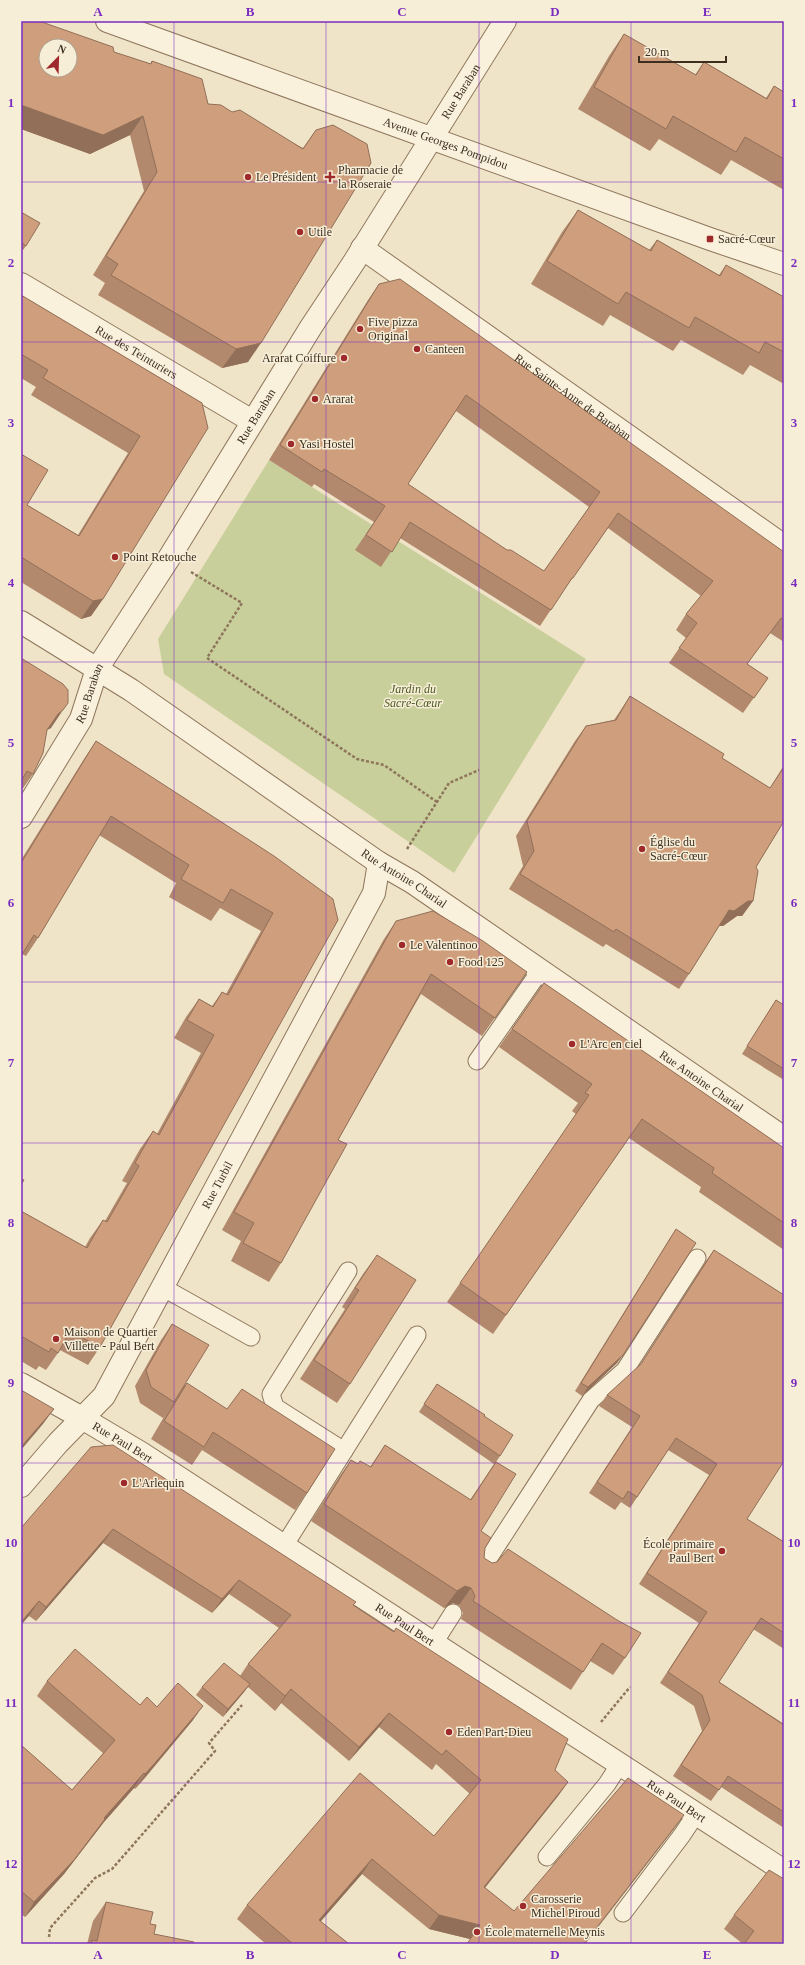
<svg xmlns="http://www.w3.org/2000/svg" width="805" height="1965" font-family="'Times New Roman',serif">
	<rect width="100%" height="100%" fill="#f0e4c8"/>
	<path fill="#c9cf9b" d="M269,460l317,199 -132,214 -290,-199 -6,-35z"/>
	<g fill="none" stroke-linecap="round" stroke-linejoin="round">
		<g stroke="#8d765c" stroke-width="19">
			<g id="service">
				<path d="M477,1061l63,-90"/>
				<path d="M162,1287l89,50"/>
				<path d="M344,1451l-69,-44 -4,-13 77,-123"/>
				<path d="M284,1546l133,-211"/>
				<path d="M481,1570l110,-170 34,-30 72,-112"/>
				<path d="M434,1643l19,-30"/>
				<path d="M547,1857l60,-73 13,-20"/>
				<path d="M623,1913l59,-78 14,-21"/>
			</g>
		</g>
		<g stroke="#8d765c" stroke-width="24">
			<g id="minor">
				<path id="s1" d="M362,248l422,298"/>
				<path id="s2" d="M21,284l231,137"/>
				<path id="s3" d="M21,622l110,68 248,173 33,19 372,256"/>
				<path id="s4" d="M21,817l60,-98 16,-50 72,-111 142,-231 43,-65 151,-241"/>
				<path id="s5" d="M21,1384l61,34 59,35 643,418"/>
				<path id="s6" d="M21,1486l37,-43 46,-47 270,-503 5,-30"/>
			</g>
		</g>
		<g stroke="#8d765c" stroke-width="24">
			<g id="tertiary">
				<path id="s7" d="M107,21l603,218 74,25"/>
			</g>
		</g>
		<g stroke="#8d765c" stroke-width="2.5" stroke-dasharray="3 2" stroke-linecap="butt">
			<path d="M191,572l51,31 -35,55 150,101 27,6 53,37"/>
			<path d="M407,849l42,-66 30,-13"/>
			<path d="M601,1722l29,-35"/>
			<path d="M49,1937l1,-9 45,-50 17,-9 103,-118 -6,-8 33,-38"/>
		</g>
		<use href="#service" stroke="#faf1dc" stroke-width="17"/>
		<use href="#minor" stroke="#faf1dc" stroke-width="22"/>
		<use href="#tertiary" stroke="#faf1dc" stroke-width="22"/>
	</g>
	<g fill="#b2896c" fill-rule="evenodd">
		<path d="M21,21l129,43 2,-3 56,43 24,8 71,36 13,-18 -68,232 -26,6 -124,-73 7,-12 -12,-8 51,-84 -14,-56 -40,19 -69,-25z"/>
		<path d="M624,34l71,41 9,-13 62,36 8,-12 10,6v98l-53,-30 -10,15 -62,-36 -9,12 -72,-42 31,-53z"/>
		<path d="M578,210l71,40 8,-10 62,35 7,-10 58,32v87l-34,-19 -7,10 -62,-35 -8,11 -63,-36 -7,11 -72,-42 31,-52z"/>
		<path d="M21,212l5,34 -3,4 -2,-2z"/>
		<path d="M379,284l405,268v90l-14,-9 -23,31 21,14 -25,35 -74,-50 17,-25 -10,-8 10,-16 15,-18 -93,-68 -46,65 -22,33 -140,-88 -19,29 -26,-17 19,-28 -60,-38 -2,3 -43,-27 99,-160zM456,411l133,96 -45,64 -37,-21 -99,-66z"/>
		<path d="M21,295l181,108 -99,196 -12,17 -10,3 -60,-37v-128l6,51 51,30 50,-82 -97,-58 5,-8 -15,-9z"/>
		<path d="M21,658l30,70 -4,2 -14,44 -12,17z"/>
		<path d="M630,696l92,62 48,30 14,-23v56l-28,46 -3,34 -11,15h-5l-14,10h-4l-30,48 -10,15 -73,-45 -3,3 -94,-58 14,-23 -7,-30 59,-95 11,-15 28,-6z"/>
		<path d="M96,741l237,158 -233,448 -12,18 -28,-15 -14,20 -7,-4 -3,4 -15,-9v-150l64,36 5,-9 13,-18 2,1 22,-38 -5,-2 18,-32 13,-18 4,3 44,-81 -27,-15 12,-21 13,-18 13,7 10,-14 4,2 35,-63 -41,-23 -9,13 -42,-24 7,-14 -77,-48 -61,103 -12,18 -4,-2 -1,2v-96l63,-101z"/>
		<path d="M396,921l131,51 -45,64 -61,-42 -83,146 -57,123 -12,19 -38,-21 10,-20 -19,-11 162,-291z"/>
		<path d="M544,983l240,165v102l-85,-58 2,-5 -72,-49 -136,196 -46,-32 129,-188 -4,-3 6,-8 -79,-56z"/>
		<path d="M776,1000l8,5v75l-42,-26z"/>
		<path d="M676,1230l-53,125 -6,8 -35,33 -7,-5 95,-153z"/>
		<path d="M714,1250l33,269 37,23v107l-31,-20 -34,53 65,42v104l-63,-41 -10,14 -38,-25 29,-45 -8,-25 -34,-23 39,-60 -60,-39 70,-109 -41,-25 -38,58 -9,-6 -6,8 -26,-17 43,-66 -33,-21 8,-11 33,-29 66,-105z"/>
		<path d="M377,1255l-27,129 -13,19 -37,-24 45,-70 -3,-2 21,-33z"/>
		<path d="M172,1324l13,62 122,107 -12,17 -93,-60 -10,15 -41,-26 14,-24 -2,3 -23,-15 -5,-17 26,-46z"/>
		<path d="M437,1384l47,32 16,40 -4,6 -15,69 4,17 -1,10 141,100 -12,17 -23,-14 -19,29 -110,-71 2,-6 -4,-8 -6,-2 -9,5 -133,-87 28,-44 12,-17 7,4 12,3 15,-22 85,55 24,-36 -75,-52z"/>
		<path d="M91,1447l262,158 215,177 -10,14 -73,92 29,23 160,-82 -204,110 -41,-10 -67,-55 -42,47 29,23h-83l-29,-25 10,-14 187,-69 36,-42 -34,-30 -4,6 -53,-43 -30,34 -68,-58 -6,8 -27,-24 -4,5 -21,25 -27,-22 6,-8 38,-11 8,-12 31,-36 -50,-34 -17,19 -109,-70 -67,78 -7,-5z"/>
		<path d="M47,1681l93,24 17,2 36,13 -48,58 -10,11 -1,-1 -30,34 -40,52 -39,43 -4,-3v-169l51,45 31,-37 -66,-57z"/>
		<path d="M106,1902l44,22 4,10 39,10h-106l6,-23z"/>
		<path d="M734,1915l50,29h-41l-19,-15z"/>
	</g>
	<g fill="#916f58">
		<path d="M21,105l122,11 -13,19 -40,19 -69,-25z"/>
		<path d="M261,343l-13,19 -26,6 14,-19z"/>
		<path d="M103,599l-12,17 -10,3 12,-18z"/>
		<path d="M63,710l-12,18 -6,3 13,-17z"/>
		<path d="M748,901h5l-11,15h-5l-14,10h-5l11,-16z"/>
		<path d="M623,1355l-6,8 -35,33 6,-9z"/>
		<path d="M54,1409l-11,15 -22,26v-3z"/>
		<path d="M113,1529l-10,14 -67,78 10,-14z"/>
		<path d="M239,1580l-10,14 -17,19 10,-14z"/>
		<path d="M465,1586l6,2 -12,17 -6,-2 -9,5 13,-17z"/>
		<path d="M39,1601l-10,15 -8,9v-3z"/>
		<path d="M250,1684l-6,8 -21,25 5,-8z"/>
		<path d="M291,1689l-10,14 -6,8 10,-15z"/>
		<path d="M203,1706l-10,14 -58,69 10,-15z"/>
		<path d="M389,1713l-10,14 -30,34 10,-14z"/>
		<path d="M144,1773l-10,15 -30,34 -40,52 -39,43 9,-15 70,-84z"/>
		<path d="M568,1782l-10,14 -84,105 10,-14z"/>
		<path d="M684,1815l-10,14 -89,115h-1z"/>
		<path d="M372,1859l-10,15 -53,61 10,-15z"/>
		<path d="M439,1915l41,10 -10,14 -41,-10z"/>
	</g>
	<g fill="#cf9f7d" stroke="#916f58" fill-rule="evenodd">
		<path d="M21,21h18l74,26 1,5 37,12 1,-3 50,18 6,25 13,1 11,7 8,-2 63,39 13,-19 17,-5 34,19 4,19 -110,180 -25,6 -125,-74 7,-11 -12,-8 51,-84 -14,-56 -40,19 -82,-30zM46,46h24v24h-24z"/>
		<path d="M624,34l72,41 8,-13 63,37 7,-13 10,6v67l-39,-22 -9,15 -63,-36 -7,13 -72,-42z"/>
		<path d="M578,210l73,41 6,-11 63,36 6,-11 58,32v55l-19,-10 -6,11 -64,-36 -6,11 -63,-36 -8,12 -71,-43z"/>
		<path d="M21,212l19,11 -14,23 -5,-4z"/>
		<path d="M400,279l384,273v68l-3,-2 -34,46 21,14 -14,20 -75,-50 18,-25 -11,-9 27,-33 -95,-68 -45,65h-1l-21,32 -141,-88 -18,30 -26,-17 19,-29 -61,-37 -2,3 -42,-27 99,-161zM466,395l134,97 -56,79 -33,-21h-4l-99,-66z"/>
		<path d="M21,295l181,108 6,25 -105,171 -10,2 -72,-44v-103l27,16 -21,35 52,31 61,-100 -97,-58 5,-8 -27,-16z"/>
		<path d="M21,658l42,26 5,6v13l-5,7 -5,4 -11,16 -4,23 -10,21 -6,-3 -6,10z"/>
		<path d="M630,696l94,58 -2,4 48,30 14,-21v54l-28,46 2,4 -5,30h-5l-14,10 -5,-1 -40,64 -73,-45 -2,3 -94,-58 14,-23 -7,-30 59,-95 30,-6z"/>
		<path d="M96,741l178,115 59,43 5,21 -238,427 -30,-16 -12,22 -7,-5 -2,4 -28,-16v-125l66,37 16,-28 4,2 32,-56 -4,-3 18,-32 6,4 55,-100 -27,-15 12,-21 14,8 9,-15 6,3 45,-82 -42,-24 -8,14 -42,-24 8,-14 -78,-49 -73,122 -4,-3 -13,21v-93z"/>
		<path d="M433,911l50,30 44,31 -32,46 -64,-44 -93,166 9,4 -66,119 -38,-20 11,-20 -20,-11 162,-291z"/>
		<path d="M544,983l240,165v75l-72,-50 2,-5 -72,-49 -136,196 -46,-32 129,-188 -4,-2 7,-9 -80,-55z"/>
		<path d="M776,1000l8,5v64l-37,-23z"/>
		<path d="M21,1179l3,1 -3,5z"/>
		<path d="M676,1229l20,14 -73,112 -35,32 -7,-4z"/>
		<path d="M714,1250l70,45v166l-37,58 37,23v91l-23,-15 -42,64 65,43v87l-56,-36 -9,14 -38,-25 29,-45 -8,-25 -34,-23 39,-60 -60,-39 70,-109 -41,-26 -39,59 -9,-6 -5,8 -26,-17 43,-66 -33,-21 34,-31z"/>
		<path d="M377,1255l39,25 -66,104 -36,-24 45,-70 -4,-2z"/>
		<path d="M172,1324l37,21 -35,57 -23,-15 -5,-17z"/>
		<path d="M187,1383l40,26 15,-20 93,60 -28,44 -94,-61 -9,15 -40,-26z"/>
		<path d="M437,1384l48,31 -1,1 29,19 -13,21 -76,-52z"/>
		<path d="M21,1390l33,19 -33,38z"/>
		<path d="M113,1445l243,157 -3,3 41,27 2,-4 172,111 -13,31 13,12 -84,105 30,24 114,-133 56,37 -100,129h-117l13,-19 -41,-10 -67,-56 -53,61 30,24h-56l-46,-39 113,-132 74,63 47,-56 -35,-30 -4,5 -53,-42 -30,34 -68,-58 -6,7 -37,-32 43,-49 -52,-35 -17,19 -109,-70 -67,78 -7,-6 -18,21v-94l70,-81z"/>
		<path d="M385,1445l86,55 25,-38 20,12 -35,57 10,7 -6,10 -1,10 8,5 5,-1 11,-13 109,71 24,13 -16,25 -23,-15 -19,29 -110,-71 2,-5 -4,-8 -6,-2 -8,5 -133,-87 27,-44 7,4 2,-3 11,6z"/>
		<path d="M75,1649l65,56 7,-8 10,10 21,-24 25,23 -48,57 -10,11 -1,-1 -40,45 1,1 -31,41 -40,42 -13,-11v-146l51,45 43,-50 -68,-59z"/>
		<path d="M224,1663l26,21 -22,25 -26,-22z"/>
		<path d="M769,1870l15,9v65h-40l10,-13 -20,-16z"/>
		<path d="M106,1902l47,10 -3,12 6,1 -2,9 40,8 -1,2h-102l1,-4 5,1z"/>
	</g>
	<path fill="none" stroke="#7b2cbf" stroke-width="1" stroke-opacity="0.55" d="M174,21v1923M326,21v1923M479,21v1923M631,21v1923M21,182h763M21,342h763M21,502h763M21,662h763M21,822h763M21,982h763M21,1143h763M21,1303h763M21,1463h763M21,1623h763M21,1783h763"/>
	<g fill="#9e2a2b" stroke="#f7eed8" stroke-width="1.5">
		<circle cx="248" cy="177" r="4"/>
		<path d="M328 171h4v4h4v4h-4v4h-4v-4h-4v-4h4z"/>
		<circle cx="300" cy="232" r="4"/>
		<rect x="706" y="235" width="8" height="8" rx="2"/>
		<circle cx="360" cy="329" r="4"/>
		<circle cx="417" cy="349" r="4"/>
		<circle cx="344" cy="358" r="4"/>
		<circle cx="315" cy="399" r="4"/>
		<circle cx="291" cy="444" r="4"/>
		<circle cx="115" cy="557" r="4"/>
		<circle cx="642" cy="849" r="4"/>
		<circle cx="402" cy="945" r="4"/>
		<circle cx="450" cy="962" r="4"/>
		<circle cx="572" cy="1044" r="4"/>
		<circle cx="56" cy="1339" r="4"/>
		<circle cx="124" cy="1483" r="4"/>
		<circle cx="722" cy="1551" r="4"/>
		<circle cx="449" cy="1732" r="4"/>
		<circle cx="523" cy="1906" r="4"/>
		<circle cx="477" cy="1932" r="4"/>
	</g>
	<g text-anchor="middle" dominant-baseline="central" stroke-width="3" stroke-linejoin="round" paint-order="stroke">
		<g font-size="12" fill="#3d2e20" stroke="#f7eed8">
			<text stroke="none"><textPath href="#s4" startOffset="850">Rue Baraban</textPath></text>
			<text stroke="none"><textPath href="#s7" startOffset="360">Avenue Georges Pompidou</textPath></text>
			<text stroke="none"><textPath href="#s2" startOffset="134">Rue des Teinturiers</textPath></text>
			<text stroke="none"><textPath href="#s1" startOffset="258">Rue Sainte-Anne de Baraban</textPath></text>
			<text stroke="none"><textPath href="#s4" startOffset="466">Rue Baraban</textPath></text>
			<text stroke="none"><textPath href="#s4" startOffset="142">Rue Baraban</textPath></text>
			<text stroke="none"><textPath href="#s3" startOffset="461">Rue Antoine Charial</textPath></text>
			<text stroke="none"><textPath href="#s3" startOffset="821">Rue Antoine Charial</textPath></text>
			<text stroke="none"><textPath href="#s6" startOffset="362">Rue Turbil</textPath></text>
			<text stroke="none"><textPath href="#s5" startOffset="117">Rue Paul Bert</textPath></text>
			<text stroke="none"><textPath href="#s5" startOffset="453">Rue Paul Bert</textPath></text>
			<text stroke="none"><textPath href="#s5" startOffset="777">Rue Paul Bert</textPath></text>
		</g>
		<g font-size="12" fill="#3d2e20" stroke="#f7eed8" text-anchor="start">
			<text x="338" y="170">Pharmacie de<tspan x="338" dy="14">la Roseraie</tspan></text>
			<text x="256" y="177">Le Président</text>
			<text x="308" y="232">Utile</text>
			<text x="718" y="239">Sacré-Cœur</text>
			<text x="368" y="322">Five pizza<tspan x="368" dy="14">Original</tspan></text>
			<text x="425" y="349">Canteen</text>
			<text x="336" y="358" text-anchor="end">Ararat Coiffure</text>
			<text x="323" y="399">Ararat</text>
			<text x="299" y="444">Yasi Hostel</text>
			<text x="123" y="557">Point Retouche</text>
			<text x="650" y="842">Église du<tspan x="650" dy="14">Sacré-Cœur</tspan></text>
			<text x="410" y="945">Le Valentinoo</text>
			<text x="458" y="962">Food 125</text>
			<text x="580" y="1044">L'Arc en ciel</text>
			<text x="64" y="1332">Maison de Quartier<tspan x="64" dy="14">Villette - Paul Bert</tspan></text>
			<text x="132" y="1483">L'Arlequin</text>
			<text x="714" y="1544" text-anchor="end">École primaire<tspan x="714" dy="14">Paul Bert</tspan></text>
			<text x="457" y="1732">Eden Part-Dieu</text>
			<text x="531" y="1899">Carosserie<tspan x="531" dy="14">Michel Piroud</tspan></text>
			<text x="485" y="1932">École maternelle Meynis</text>
		</g>
		<g font-size="12" font-style="italic" fill="#4d5a26" stroke="#f7eed8">
			<text x="413" y="689">Jardin du<tspan x="413" dy="14">Sacré-Cœur</tspan></text>
		</g>
	</g>
	<rect width="805" height="1965" fill="none" stroke="#f7eed8" stroke-width="44"/>
	<g transform="translate(58 58) rotate(23)"><circle r="19" fill="#f7eed8" stroke="#ada18e"/>
	<path d="M0-3L7 15L0 10L-7 15Z" fill="#9e2a2b"/>
	<text y="-6" font-size="11" font-weight="bold" text-anchor="middle" fill="#3d2e20">N</text>
	</g>
	<path d="M639 56v6h87v-6" fill="none" stroke="#3d2e20" stroke-width="2"/>
	<text x="645" y="56" font-size="12" fill="#3d2e20" stroke="#f7eed8" stroke-width="3" paint-order="stroke">20 m</text>
	<rect x="22" y="22" width="761" height="1921" fill="none" stroke="#7b2cbf" stroke-width="1.5"/>
	<g font-size="13" text-anchor="middle" font-weight="bold" fill="#7b2cbf">
		<text x="98" y="16">A</text>
		<text x="250" y="16">B</text>
		<text x="402" y="16">C</text>
		<text x="555" y="16">D</text>
		<text x="707" y="16">E</text>
		<text x="11" y="107">1</text>
		<text x="794" y="107">1</text>
		<text x="11" y="267">2</text>
		<text x="794" y="267">2</text>
		<text x="11" y="427">3</text>
		<text x="794" y="427">3</text>
		<text x="11" y="587">4</text>
		<text x="794" y="587">4</text>
		<text x="11" y="747">5</text>
		<text x="794" y="747">5</text>
		<text x="11" y="907">6</text>
		<text x="794" y="907">6</text>
		<text x="11" y="1067">7</text>
		<text x="794" y="1067">7</text>
		<text x="11" y="1227">8</text>
		<text x="794" y="1227">8</text>
		<text x="11" y="1387">9</text>
		<text x="794" y="1387">9</text>
		<text x="11" y="1547">10</text>
		<text x="794" y="1547">10</text>
		<text x="11" y="1707">11</text>
		<text x="794" y="1707">11</text>
		<text x="11" y="1868">12</text>
		<text x="794" y="1868">12</text>
		<text x="98" y="1959">A</text>
		<text x="250" y="1959">B</text>
		<text x="402" y="1959">C</text>
		<text x="555" y="1959">D</text>
		<text x="707" y="1959">E</text>
	</g>
</svg>
